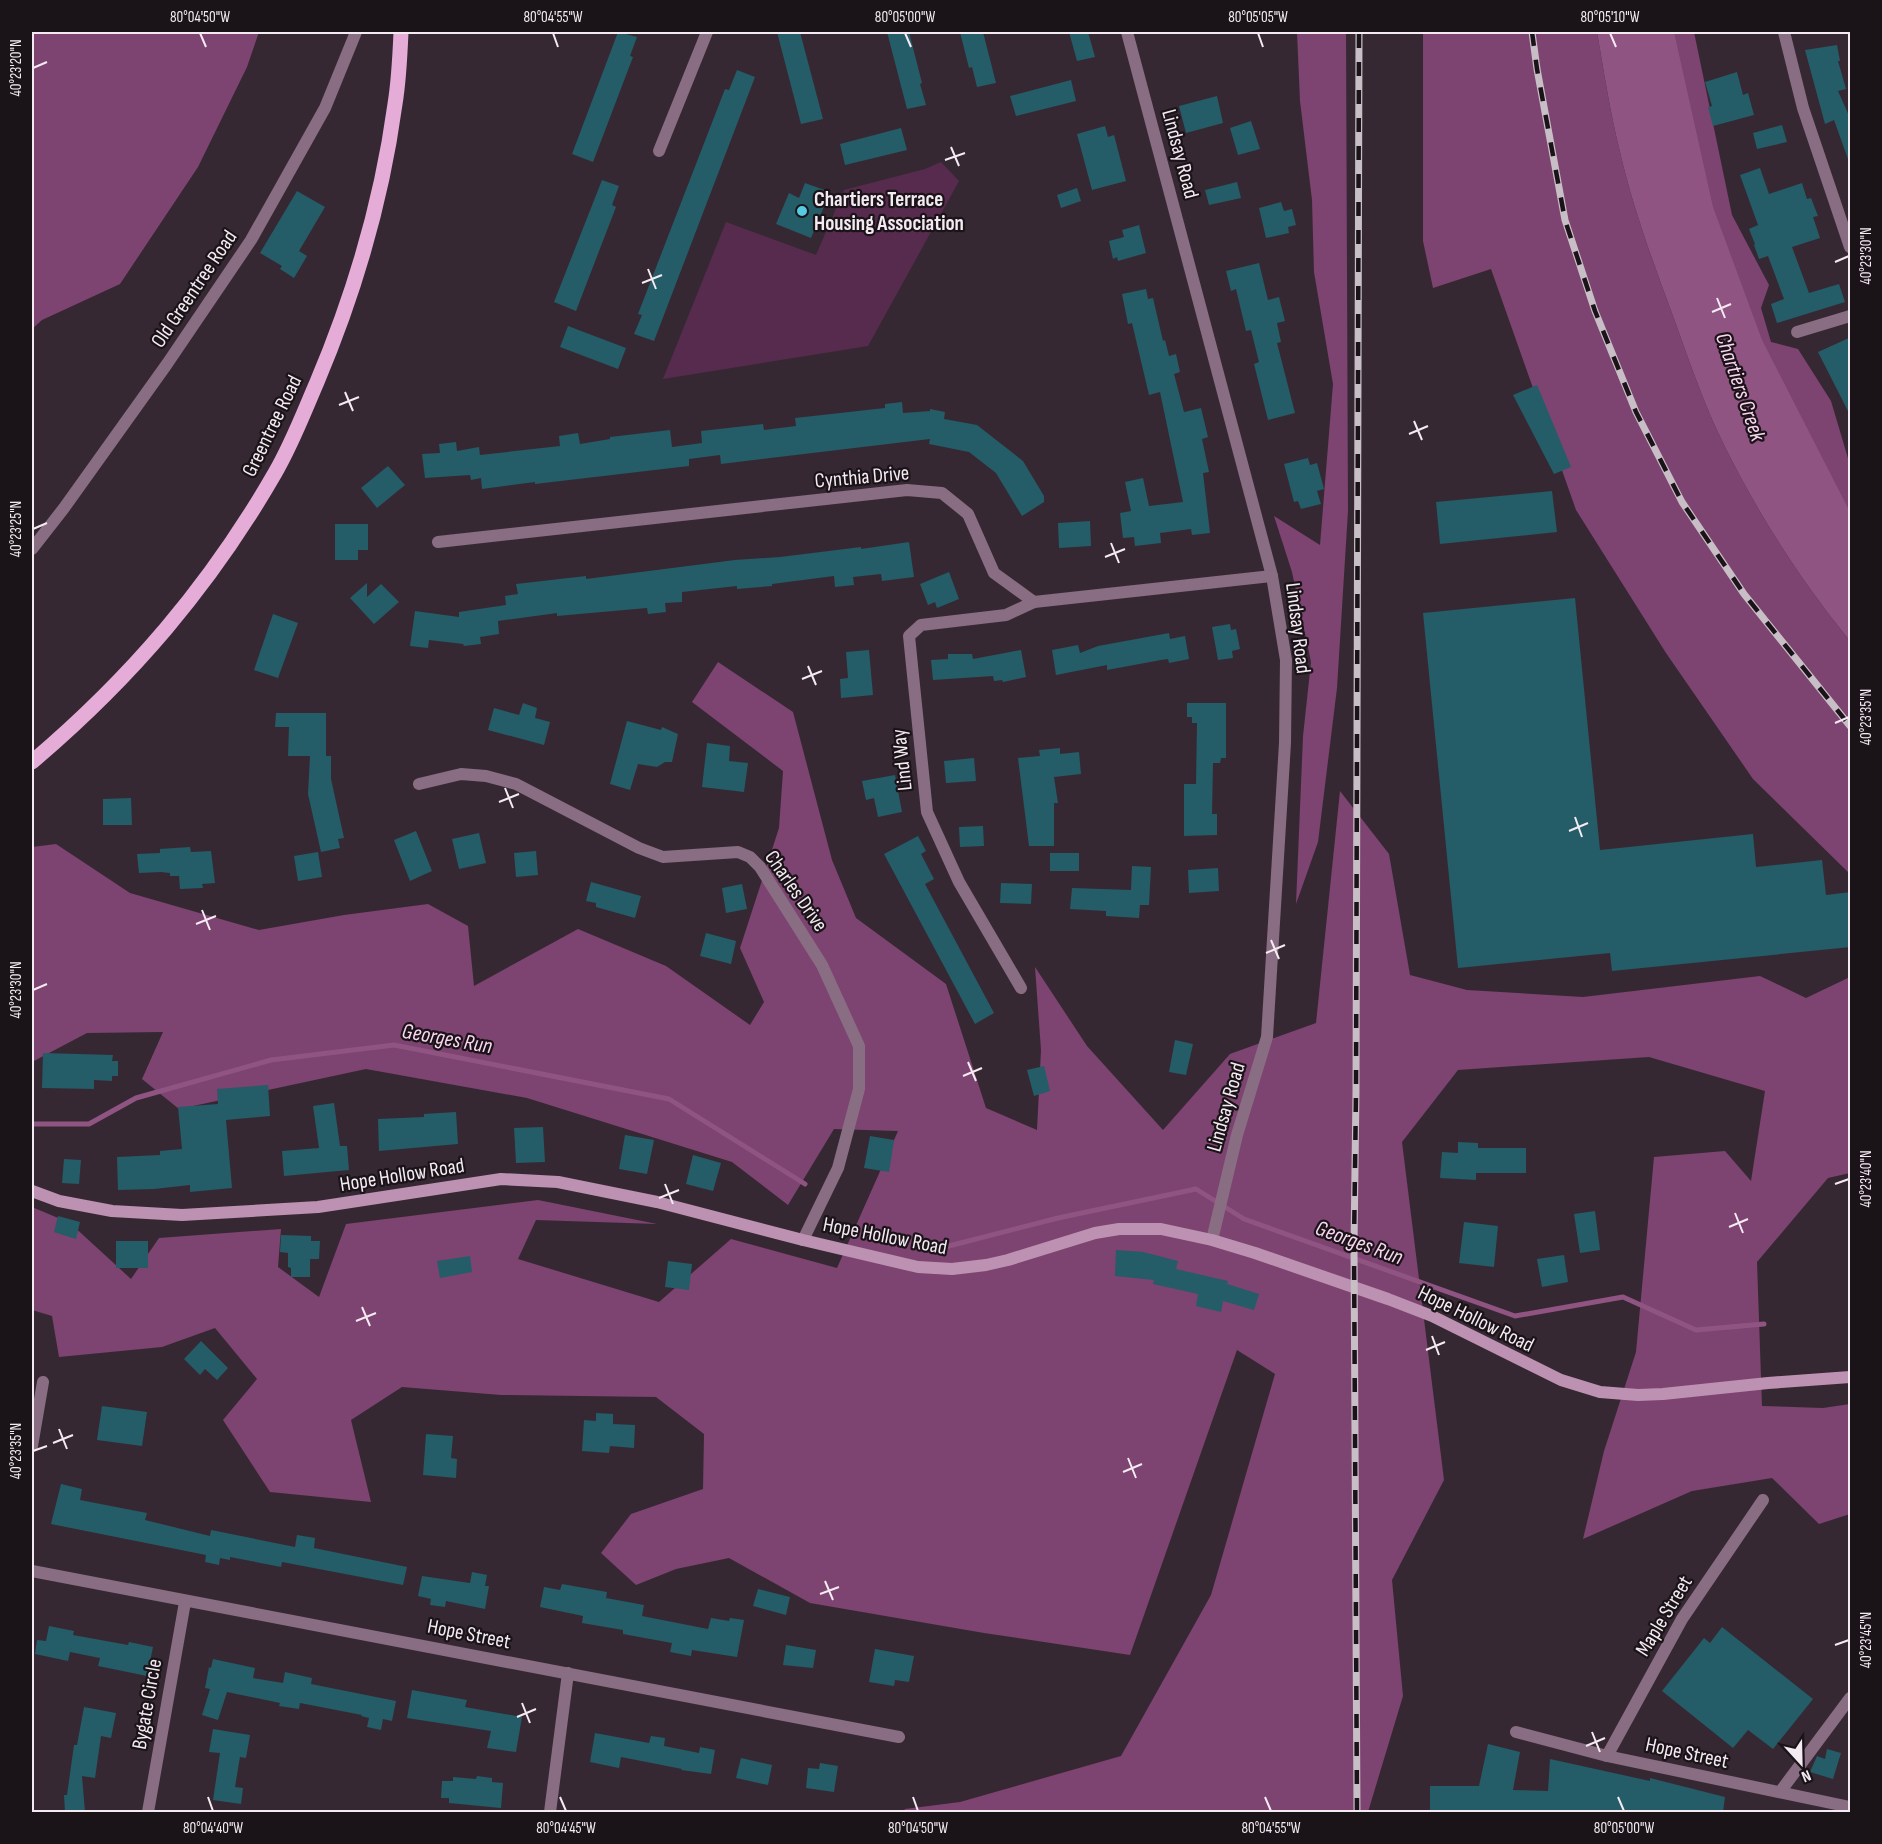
<svg xmlns="http://www.w3.org/2000/svg" width="1882" height="1844" font-family="'Sofia Sans Condensed',sans-serif">
	<rect width="100%" height="100%" fill="#362833"/>
	<path fill="#572b4e" d="M941,162l18,19 -91,165 -205,33 63,-157 90,33 28,-65 81,-21z"/>
	<g fill="#7d4371">
		<path d="M32,32h227l-12,35 -49,100 -78,117 -78,36 -10,9z"/>
		<path d="M1297,32h49l2,479 -11,177 -19,154 -22,62 7,-168 8,-74 -19,-90 -18,-56 46,29 13,-161 -19,-112 -2,-72 -12,-99z"/>
		<path d="M1423,32h174c7,40 13,80 23,120 13,56 33,110 53,164 16,44 31,89 52,131 35,70 76,134 125,194v233l-97,-95 -87,-126 -90,-143 -85,-241 -58,19 -10,-47z"/>
		<path d="M1668,32h26l38,183 37,70 -8,23 10,34 27,7 33,52 19,64v62l-121,-230z"/>
		<path d="M718,662l75,50 39,148 24,58 90,66 40,124 51,22 4,-80 -6,-83 52,79 76,84 67,-76 86,-31 24,-232 49,63 21,121 57,15 116,7 177,-21 46,22 44,-21v196l-22,5 -71,84 5,144 61,2 27,-4v110l-31,10 -47,-46 -80,13 -109,48 21,-88 32,-99 18,-195 71,-6 26,30 14,-90 -116,-34 -191,13 -56,72 42,338 -52,100 11,116 -35,116h-465l2,-3 55,-7 161,-46 90,-161 64,-221 -38,-24 -107,305 -146,-22 -174,-30 -81,-45 -53,11 -40,16 -35,-32 30,-39 72,-25 1,-55 -48,-37 -155,-2 -99,-8 -51,33 20,82 -101,-10 -47,-72 34,-41 -42,-51 -53,19 -103,10 -7,-41 -20,-6v-103l38,16 61,56 28,-41 122,-9 -3,38 41,30 27,-73 192,-24 119,24 -121,-4 -18,39 141,43 72,-63 106,29 61,-137 -64,-2 -46,76 -56,-43 -205,-64 -161,-29 -187,40 -37,-30 21,-47 -76,1 -55,29v-215l24,-3 74,49 129,37 85,-15 84,-11 40,22 6,60 104,-57 88,37 84,59 14,-23 -24,-54 39,-120 4,-57 -91,-69z"/>
	</g>
	<path fill="#8f5482" d="M1597,32h77l39,175 49,133 88,172v129c-49,-60 -90,-124 -125,-194 -21,-42 -36,-87 -52,-131 -20,-54 -40,-108 -53,-164 -10,-40 -16,-80 -23,-120z"/>
	<g fill="none" stroke-linecap="round" stroke-linejoin="round">
		<g stroke="#8f5482" stroke-width="5">
			<path d="M32,1124h57l47,-26 135,-38 123,-15 275,54 136,85"/>
			<path d="M945,1247l113,-29 138,-29 48,30 271,97 108,-19 73,33 68,-6"/>
		</g>
	</g>
	<g fill="#245c67">
		<path d="M618,32l19,5 -7,19 3,1 -40,105 -21,-8z"/>
		<path d="M777,32h23l23,87 -22,5z"/>
		<path d="M887,32h22l13,51 -2,1 6,21 -19,4z"/>
		<path d="M960,32h23l13,51 -19,4 -5,-20 -3,1z"/>
		<path d="M1069,32h19l7,25 -18,4z"/>
		<path d="M1837,45l3,16h-2l8,28 -8,2 13,29v39h-3l-14,-39 -9,4 -20,-74z"/>
		<path d="M737,70l18,7 -101,264 -20,-7 8,-19 -4,-1 87,-225 4,1z"/>
		<path d="M1737,72l6,23 5,-2 6,22 -41,11 -5,-19 4,-1 -7,-24z"/>
		<path d="M1071,80l5,21 -60,15 -6,-20z"/>
		<path d="M1217,96l6,27 -37,10 -7,-27z"/>
		<path d="M1251,121l9,28 -22,6 -8,-27z"/>
		<path d="M1782,125l5,17 -30,7 -4,-16z"/>
		<path d="M1105,126l3,11 6,-2 12,46 -34,9 -15,-56z"/>
		<path d="M901,128l6,22 -62,15 -5,-21z"/>
		<path d="M1760,168l9,26 33,-11 5,16 4,-1 7,18 -5,1 7,21 -28,9 17,46 30,-9 6,18 -68,21 -6,-19 13,-5 -16,-43 -9,3 -5,-14 1,-1 -6,-15 9,-4 -18,-50z"/>
		<path d="M602,180l17,6 -7,19 4,2 -40,104 -22,-9z"/>
		<path d="M1237,182l4,16 -32,7 -4,-15z"/>
		<path d="M805,183l25,9 -19,46 -35,-14 13,-31 10,5z"/>
		<path d="M1077,188l4,13 -20,7 -4,-13z"/>
		<path d="M297,191l28,16 -26,44 8,5 -13,22 -14,-9 2,-3 -22,-13z"/>
		<path d="M1281,202l3,9 8,-2 4,16 -8,2 1,6 -23,5 -7,-30z"/>
		<path d="M1139,225l7,28 -28,8 -1,-4 -4,2 -4,-18 15,-4 -2,-7z"/>
		<path d="M1259,263l9,37 11,-3 6,24 -8,2 4,19 -4,1 18,70 -27,7 -14,-56 5,-2 -8,-32 -5,1 -10,-42 -5,2 -5,-20z"/>
		<path d="M1146,289l2,10 5,-1 10,43 2,-1 4,16 7,-2 4,18 -6,2 10,38 17,-4 7,29 -6,2 7,33 -6,1 7,60 -18,2 -1,-6 -31,4 1,10 -26,3 -1,-9 -11,1 -3,-25 11,-2 -6,-29 18,-4 6,28 34,-4 -23,-110 -11,3 -17,-72 -4,1 -6,-30z"/>
		<path d="M568,326l58,22 -8,21 -58,-22z"/>
		<path d="M1851,337v80l-33,-65z"/>
		<path d="M1537,385l34,82 -17,7 -41,-79z"/>
		<path d="M902,402l1,11 27,-2v-2l15,3 -1,7 33,6 46,36 21,35v6l-22,14 -26,-43 -27,-21 -40,-8 1,-5 -209,25 -1,-9 -31,4v7l-154,18v-2l-53,7 -1,-11 -10,2 -1,-5 -45,3 -3,-24 18,-1 -1,-9 17,-2 1,9 22,-4 1,8 80,-9 -1,-10 19,-3 2,11 30,-5v-2l60,-7 2,17 30,-4 -1,-12 62,-7 1,6 32,-4 -1,-8 90,-10v-4z"/>
		<path d="M1308,458l2,7 7,-2 7,26 -7,2 4,13 -20,5 -3,-8 -4,1 -10,-38z"/>
		<path d="M388,466l17,19 -28,23 -16,-20z"/>
		<path d="M1552,491l5,41 -117,12 -4,-42z"/>
		<path d="M1090,521l1,25 -32,2 -1,-25z"/>
		<path d="M335,524h33v26h-10v10h-23z"/>
		<path d="M909,542l5,35 -32,4 -1,-7 -28,3 1,8 -19,2 -1,-11 -62,8v2l-35,3v-3l-55,6v10l-17,1 1,9 -18,2 -1,-6 -90,8v-3l-59,8 1,13 -19,3 1,7 -17,2 -1,-2 -34,-4 -1,8 -18,-2 5,-35 44,6v-5l47,-7 -1,-9 13,-2 -2,-10 70,-8v3l149,-19 45,-3 81,-10v2z"/>
		<path d="M949,572l10,27 -22,9 -2,-6 -7,3 -8,-21z"/>
		<path d="M367,583v14l14,-13 18,18 -25,22 -24,-26z"/>
		<path d="M1575,598l25,252 153,-16 3,33 66,-7 4,35 25,-3v55l-239,24 -2,-18 -152,15 -35,-355z"/>
		<path d="M273,614l25,9 -20,55 -24,-8z"/>
		<path d="M1230,624l1,6 5,-1 4,20 -8,2 1,7 -15,2 -6,-33z"/>
		<path d="M1169,633l1,6 15,-3 4,23 -20,4 -1,-4 -7,1 -54,10v-5l-51,10 -4,-25 26,-5 2,8 18,-7z"/>
		<path d="M869,650l4,45 -32,3 -1,-19 8,-1 -2,-26z"/>
		<path d="M1021,650l5,27 -23,5 -1,-2 -8,1 -1,-5 -60,4 -2,-20 17,-1v-5h24l1,5z"/>
		<path d="M523,703l14,5 -2,10 15,4 -6,23 -56,-15 6,-22 25,7z"/>
		<path d="M1187,703h39v55h-5l-1,5h-7l-1,51h5v21l-33,1v-52h12l1,-61h-5v-6h-5z"/>
		<path d="M276,713h50v43h5v23l13,59 -6,1 2,9 -19,4 -13,-58 2,-38h-22l1,-29h-14z"/>
		<path d="M627,721l34,9 1,-3 16,7 -6,28h-7l-8,5 -19,-3 -8,26 -20,-6z"/>
		<path d="M707,743l23,3 -1,15 19,2 -4,29 -42,-5z"/>
		<path d="M1060,748v6l19,-2 2,22 -27,3 4,26h-4v43h-25l-11,-88 22,-2 -1,-6z"/>
		<path d="M974,758l2,23 -30,2 -2,-22z"/>
		<path d="M895,775l7,37 -24,5 -4,-19 -8,2 -4,-19z"/>
		<path d="M131,798l1,27h-29v-26z"/>
		<path d="M983,826l1,20 -24,1 -1,-20z"/>
		<path d="M416,831l16,40 -22,10 -16,-41z"/>
		<path d="M479,833l7,30 -27,6 -7,-30z"/>
		<path d="M918,836l8,15 -5,3 13,25 -9,5 69,129 -19,11 -91,-170z"/>
		<path d="M190,847l1,5 20,-1 4,32 -13,1 1,4 -23,1 -1,-13h-9v-3l-9,-1 -22,1 -2,-19 23,-1v-4z"/>
		<path d="M536,851l2,24 -22,2 -2,-24z"/>
		<path d="M318,852l4,25 -24,4 -4,-25z"/>
		<rect x="1050" y="853" width="29" height="18"/>
		<path d="M1132,866l19,1 -2,38h-9l-1,13 -33,-2v-5l-36,-2 2,-21 59,2z"/>
		<path d="M1218,868l1,23 -30,2 -1,-23z"/>
		<path d="M591,882l50,14 -6,22 -39,-11v-4l-10,-2z"/>
		<path d="M1001,883l31,1 -1,20 -31,-1z"/>
		<path d="M742,884l5,25 -21,4 -4,-25z"/>
		<path d="M706,933l30,8 -5,23 -31,-8z"/>
		<path d="M1175,1040l18,4 -7,31 -17,-3z"/>
		<path d="M43,1053l70,2 -1,6h6v15h-6v5l-18,-1v9l-52,-1z"/>
		<path d="M1044,1066l6,25 -16,5 -7,-26z"/>
		<path d="M268,1085l2,31 -44,4 6,68 -42,4v-7l-36,4 -36,1 -1,-33 43,-2v-4l22,-2 -4,-42 40,-3 -1,-15z"/>
		<path d="M334,1103l6,43h7l2,24 -65,6 -2,-25 37,-3 -6,-42z"/>
		<path d="M456,1112l2,32 -79,7 -1,-32 46,-2v-3z"/>
		<path d="M543,1127l2,35 -29,1 -2,-35z"/>
		<path d="M625,1135l29,5 -7,34 -28,-5z"/>
		<path d="M870,1136l24,4 -5,32 -25,-4z"/>
		<path d="M1458,1142l20,1v5h48v25h-50v7l-36,-2 2,-26 16,1z"/>
		<path d="M693,1155l28,8 -8,28 -27,-7z"/>
		<path d="M64,1159l17,1 -2,24 -17,-1z"/>
		<path d="M1595,1211l5,39 -20,3 -6,-39z"/>
		<path d="M58,1216l22,6 -4,17 -22,-7z"/>
		<path d="M1464,1222l34,4 -4,41 -35,-4z"/>
		<path d="M281,1235l30,1v5h9l-1,18h-9v18h-19v-9l-3,-1v-14l-8,-1z"/>
		<rect x="116" y="1241" width="32" height="27"/>
		<path d="M1116,1250l27,2 35,9 -2,8 52,12 -1,3 32,10 -5,16 -31,-9 -2,11 -25,-6 2,-12 -45,-10 1,-4 -39,-4z"/>
		<path d="M1564,1255l4,27 -26,5 -5,-28z"/>
		<path d="M470,1256l2,16 -32,6 -3,-17z"/>
		<path d="M668,1261l24,3 -3,26 -24,-3z"/>
		<path d="M201,1341l27,27 -11,12 -12,-11 -5,6 -16,-16z"/>
		<path d="M102,1406l45,6 -5,34 -45,-6z"/>
		<path d="M596,1413l17,1v10l22,1 -1,23 -24,-2 -1,7 -27,-2 2,-31 12,1z"/>
		<path d="M426,1434l27,2 -2,22 6,1 -1,19 -33,-3z"/>
		<path d="M61,1484l21,5 -2,11 67,13 -2,7 65,16 1,-6 84,17 2,-12 18,3 -1,10 93,19 -4,18 -121,-23 -1,5 -51,-10v3l-10,-2 -1,7 -14,-3 1,-7 -155,-31z"/>
		<path d="M472,1572l15,3 -2,11h4l-4,23 -39,-8 -1,6 -15,-2 1,-6 -13,-3 4,-20 48,7z"/>
		<path d="M562,1584l45,8 -1,6 38,7 -2,11 66,13 3,-11 18,3 1,-3 14,2 -7,37 -45,-7 -1,6 -21,-4 2,-9 -49,-9v-4l-41,-7 1,-7 -43,-9 4,-20 16,3z"/>
		<path d="M758,1589l32,8 -4,18 -33,-9z"/>
		<path d="M49,1626l25,5 -1,4 55,10 1,-3 24,5 -6,29 -49,-10 2,-8 -30,-6 -2,9 -33,-7 2,-14 9,1z"/>
		<path d="M1722,1627l91,72 -40,50 -25,-19 -15,18 -71,-57 42,-53 6,5z"/>
		<path d="M786,1645l30,5 -3,18 -30,-3z"/>
		<path d="M875,1649l39,7 -5,26 -14,-2 -1,6 -25,-4z"/>
		<path d="M213,1659l42,9 -2,10 30,5 2,-11 27,6 -1,6 85,17 -4,20 -9,-2 -2,11 -14,-3 2,-9 -8,-2 1,-1 -62,-12 -1,6 -20,-3 1,-3 -53,-11 -9,28 -16,-5 8,-26 -5,-1 4,-21 2,1z"/>
		<path d="M412,1690l55,10 -2,7 57,10 -6,35 -29,-4 4,-17 -84,-13z"/>
		<path d="M84,1707l32,6 -5,25 -10,-2 -6,42 -13,-2 3,36h-20l-1,-17h3l7,-50h3z"/>
		<path d="M213,1729l37,6 -4,23 -6,-1 -5,30 8,1 -2,16 -28,-4 7,-47 -11,-1z"/>
		<path d="M595,1733l54,10 2,-7 14,2 -1,8 35,7 1,-6 15,3 -4,24 -30,-4 1,-1 -61,-12 -2,11 -29,-6z"/>
		<path d="M1488,1744l32,8 -7,38 35,1 2,-32 100,22v-3l75,19 -2,15h-293v-26h49z"/>
		<path d="M1827,1749l14,4 -8,26 -23,-7 7,-16 8,3z"/>
		<path d="M741,1758l31,7 -4,20 -32,-7z"/>
		<path d="M820,1763l18,3 -4,26 -28,-4 2,-20 11,1z"/>
		<path d="M477,1776l15,2v4l11,1 -2,25 -52,-5v-5h-8l1,-17h11v-4l23,2z"/>
	</g>
	<g fill="none" stroke-linecap="round" stroke-linejoin="round">
		<g stroke="#896d82" stroke-width="12">
			<path d="M1127,32l145,544 14,84 -1,83 -18,294 -30,98 -25,105"/>
			<path d="M1784,32l19,76 47,139"/>
			<path d="M659,151l48,-119"/>
			<path d="M1797,332l53,-16"/>
			<path d="M438,542l469,-52 35,3 26,21 26,59 40,29 238,-26"/>
			<path d="M32,549l32,-41 103,-144 84,-124 74,-132 31,-76"/>
			<path d="M419,784l42,-10 25,2 30,8 123,64 24,9 75,-5 12,5 10,10 62,98 37,81v43l-21,79 -35,72"/>
			<path d="M1021,988l-62,-106 -32,-70 -18,-176 12,-11 85,-10 28,-13"/>
			<path d="M32,1446l11,-64"/>
			<path d="M32,1571l867,166"/>
			<path d="M1516,1732l91,24 243,51"/>
			<path d="M1607,1756l75,-137 81,-119"/>
			<path d="M1780,1792l70,-94"/>
			<path d="M148,1812l37,-210"/>
			<path d="M550,1812l18,-139"/>
		</g>
		<path stroke="#bd91b1" stroke-width="12" d="M32,1191l27,10 53,10 70,4 136,-8 183,-28 57,3 99,20 146,38 115,27 34,2 34,-4 22,-5 87,-27 24,-4h42l51,11 43,13 133,46 44,17 129,64 39,12 38,3 25,-1 105,-11 82,-6"/>
		<path stroke="#e5acd7" stroke-width="15" d="M32,762c99,-84 178,-176 243,-289 17,-29 29,-61 42,-91 38,-90 65,-182 78,-278 4,-24 5,-49 6,-72"/>
		<g stroke="#c8bec6" stroke-width="7">
			<g id="rail">
				<path d="M1532,32l5,37 28,151 30,91 41,101 46,90 62,92 106,132"/>
				<path d="M1357,1812l-3,-567 2,-153 3,-1060"/>
			</g>
		</g>
		<use href="#rail" stroke="#1a1318" stroke-width="4.5" stroke-dasharray="14" stroke-linecap="butt"/>
	</g>
	<path fill="none" stroke="#f4ebf2" stroke-width="2" d="M200,33l6,14M553,33l5,14M905,33l6,14M1258,33l5,14M1610,33l6,14M33,68l14,-6M951,147l8,19M945,160l20,-7M1835,262l14,-6M648,269l8,20M642,283l20,-8M1717,298l8,20M1712,312l19,-8M345,392l8,19M339,405l20,-8M1414,421l8,19M1409,434l19,-8M33,529l14,-6M1111,543l8,20M1105,557l20,-8M808,666l8,19M802,679l20,-8M1835,723l14,-6M505,788l8,20M499,802l20,-8M1575,817l7,20M1569,831l19,-8M202,910l8,20M196,924l20,-8M1271,940l8,19M1266,953l19,-8M33,990l14,-6M968,1062l8,19M963,1076l19,-8M665,1184l8,20M1835,1184l14,-5M659,1198l20,-8M1735,1213l8,20M1729,1227l19,-8M362,1307l8,19M356,1321l20,-8M1432,1336l7,19M1426,1350l19,-8M59,1429l8,20M53,1443l20,-8M33,1451l14,-5M1128,1458l8,20M1123,1472l19,-8M825,1581l8,19M820,1594l19,-7M1835,1645l14,-5M522,1703l8,20M517,1717l19,-8M1592,1732l8,20M1586,1746l19,-8M208,1797l5,14M560,1797l6,14M913,1797l5,14M1265,1797l6,14M1618,1797l6,14"/>
	<circle fill="#55cae0" stroke="#1a1318" stroke-width="2" cx="802" cy="211" r="6"/>
	<g text-anchor="middle" dominant-baseline="central" stroke-width="4.5" stroke-linejoin="round" paint-order="stroke">
		<g font-size="21" fill="#f4ebf2" stroke="#1a1318">
			<text transform="translate(1180 154) rotate(75)">Lindsay Road</text>
			<text transform="translate(194 289) rotate(-56)">Old Greentree Road</text>
			<text transform="translate(272 426) rotate(-64)">Greentree Road</text>
			<text transform="translate(862 477) rotate(-5)">Cynthia Drive</text>
			<text transform="translate(1298 628) rotate(83)">Lindsay Road</text>
			<text transform="translate(902 760) rotate(-96)">Lind Way</text>
			<text transform="translate(796 891) rotate(55)">Charles Drive</text>
			<text transform="translate(1226 1107) rotate(-74)">Lindsay Road</text>
			<text transform="translate(402 1175) rotate(-9)">Hope Hollow Road</text>
			<text transform="translate(885 1236) rotate(11)">Hope Hollow Road</text>
			<text transform="translate(1476 1319) rotate(26)">Hope Hollow Road</text>
			<text transform="translate(1664 1616) rotate(-59)">Maple Street</text>
			<text transform="translate(469 1634) rotate(11)">Hope Street</text>
			<text transform="translate(147 1704) rotate(-80)">Bygate Circle</text>
			<text transform="translate(1687 1753) rotate(12)">Hope Street</text>
		</g>
		<g font-size="21" font-weight="bold" fill="#f4ebf2" stroke="#1a1318" text-anchor="start">
			<text x="814" y="199">Chartiers Terrace<tspan x="814" dy="24">Housing Association</tspan></text>
		</g>
		<g font-size="22" font-style="italic" fill="#fad6f0" stroke="#1a1318">
			<text transform="translate(1740 387) rotate(71)">Chartiers Creek</text>
			<text transform="translate(447 1039) rotate(10)">Georges Run</text>
			<text transform="translate(1359 1243) rotate(20)">Georges Run</text>
		</g>
	</g>
	<rect width="1882" height="1844" fill="none" stroke="#1a1318" stroke-width="66"/>
	<g transform="translate(1801 1763) rotate(158)" stroke="#1a1318" stroke-width="4.5" paint-order="stroke">
	<path d="M0-4.5L10 22L0 15L-10 22Z" fill="#f4ebf2"/>
	<text y="-9" font-size="16" font-weight="bold" text-anchor="middle" fill="#f4ebf2">N</text>
	</g>
	<rect x="33" y="33" width="1816" height="1778" fill="none" stroke="#f4ebf2" stroke-width="2"/>
	<g font-size="15" text-anchor="middle" fill="#f4ebf2">
		<text x="200" y="22">80°04'50"W</text>
		<text x="553" y="22">80°04'55"W</text>
		<text x="905" y="22">80°05'00"W</text>
		<text x="1258" y="22">80°05'05"W</text>
		<text x="1610" y="22">80°05'10"W</text>
		<text transform="translate(16 68) rotate(-90)" y="5">40°23'20"N</text>
		<text transform="translate(1866 256) rotate(-90)" y="5">40°23'30"N</text>
		<text transform="translate(16 529) rotate(-90)" y="5">40°23'25"N</text>
		<text transform="translate(1866 717) rotate(-90)" y="5">40°23'35"N</text>
		<text transform="translate(16 990) rotate(-90)" y="5">40°23'30"N</text>
		<text transform="translate(1866 1179) rotate(-90)" y="5">40°23'40"N</text>
		<text transform="translate(16 1451) rotate(-90)" y="5">40°23'35"N</text>
		<text transform="translate(1866 1640) rotate(-90)" y="5">40°23'45"N</text>
		<text x="213" y="1833">80°04'40"W</text>
		<text x="566" y="1833">80°04'45"W</text>
		<text x="918" y="1833">80°04'50"W</text>
		<text x="1271" y="1833">80°04'55"W</text>
		<text x="1624" y="1833">80°05'00"W</text>
	</g>
</svg>
